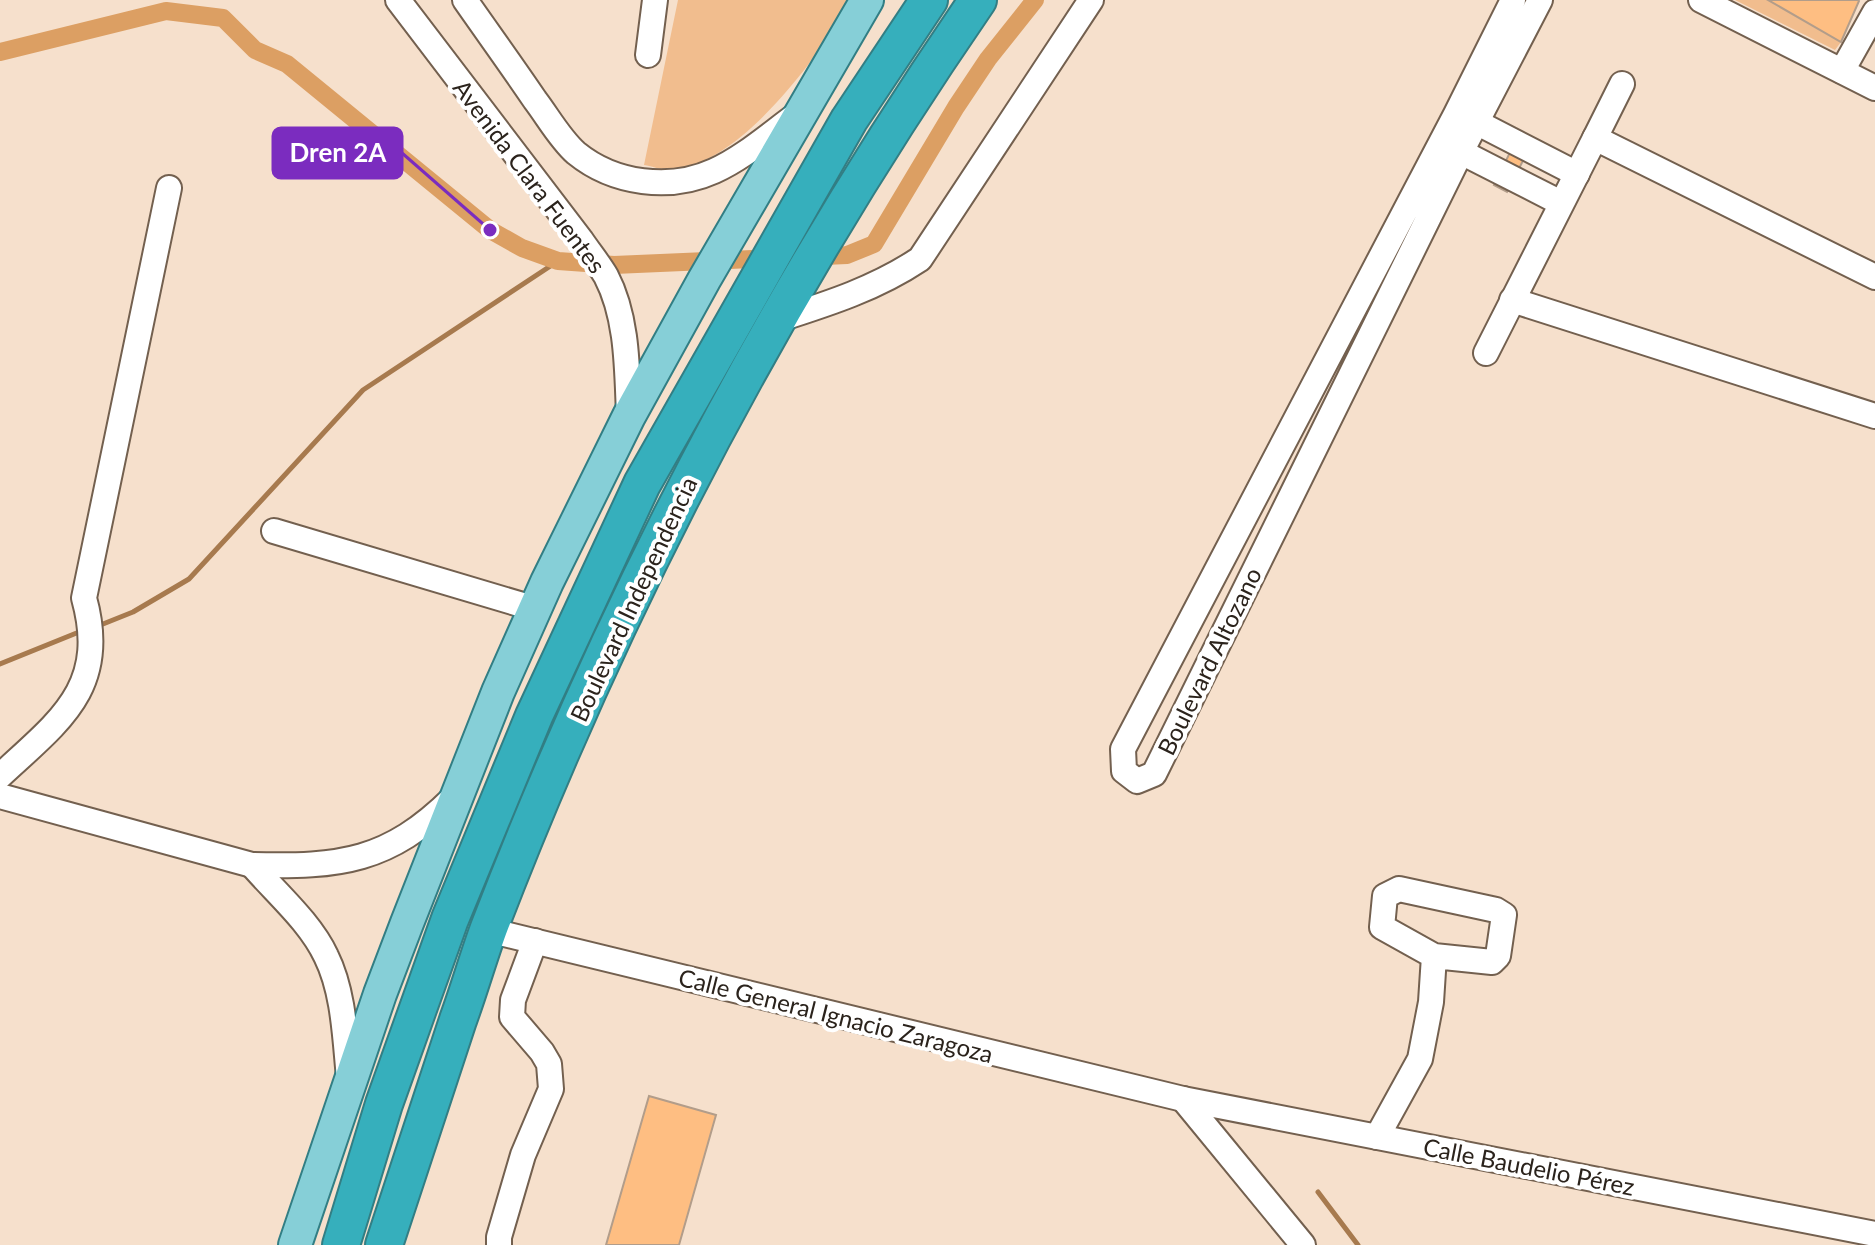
<svg xmlns="http://www.w3.org/2000/svg" width="1875" height="1245" font-family="Lato,sans-serif">
	<rect width="100%" height="100%" fill="#f6e0cc"/>
	<g fill="#f1bd8e">
		<path d="M678,0h177c-39,56 -113,166 -186,170 -8,0 -17,-4 -25,-5z"/>
		<path d="M1735,0h33l73,42 -6,8z"/>
	</g>
	<g fill="none" stroke-linecap="round" stroke-linejoin="round">
		<g stroke="#a77a4e" stroke-width="5">
			<path d="M98,626l35,-14 56,-33 174,-189 195,-129"/>
			<path d="M0,664l84,-34"/>
			<path d="M1318,1192l40,53"/>
		</g>
		<path stroke="#dc9f63" stroke-width="18" d="M0,52l166,-41 57,7 32,32 32,14 203,166 32,18 36,13 56,4 233,-10 27,-11 82,-137 32,-48 47,-59"/>
	</g>
	<g fill="#febe82" stroke="#b29d8a" stroke-width="2">
		<path d="M1768,0h90l1,1 -18,41z"/>
		<path d="M1518,136l14,7 -25,49 -13,-7z"/>
		<path d="M649,1096l67,19 -37,130h-73z"/>
	</g>
	<g fill="none" stroke-linecap="round" stroke-linejoin="round">
		<g stroke="#73604f" stroke-width="28">
			<g id="minor">
				<path d="M398,0l183,240c8,12 18,24 25,36 22,42 21,94 23,140"/>
				<path d="M465,0c23,33 47,66 70,100 13,17 25,39 41,53 38,31 94,38 138,18 29,-13 55,-36 81,-55"/>
				<path d="M1513,0l-57,114 -333,635 1,22 13,10 17,-7 307,-622 79,-152"/>
				<path d="M1701,0l174,88"/>
				<path d="M648,55l7,-55"/>
				<path d="M1842,71l33,-59"/>
				<path d="M1476,122l101,52"/>
				<path d="M1595,138l27,-54"/>
				<path d="M1461,152l100,51"/>
				<path d="M1512,300l363,116"/>
				<path d="M777,320c50,-16 98,-31 143,-61l171,-259"/>
				<path d="M1486,353l109,-215 280,139"/>
				<path d="M274,531l262,78"/>
				<path d="M0,776c59,-55 109,-88 84,-178l85,-410"/>
				<path d="M0,796l252,69c89,2 136,-3 201,-67"/>
				<path d="M252,865c25,29 58,57 74,91 18,36 19,82 23,122"/>
				<path d="M488,930l695,169 692,135"/>
				<path d="M1183,1099l120,146"/>
				<path d="M1377,1137l43,-78 11,-57 3,-46 58,6 6,-6 6,-41 -8,-5 -97,-21 -14,7 -3,31 52,29"/>
				<path d="M499,1245v-8l24,-82 28,-66 -2,-25 -7,-12 -30,-35 1,-17 22,-59"/>
			</g>
		</g>
		<g stroke="#327e84" stroke-width="36">
			<path id="major" d="M295,1245l85,-251 27,-71 91,-231 49,-110 82,-166 75,-136 163,-280"/>
		</g>
		<g stroke="#327e84" stroke-width="40">
			<g id="highway">
				<path d="M341,1245l43,-141 66,-185 84,-203 108,-232 207,-364 80,-120"/>
				<path d="M384,1245c24,-75 49,-150 74,-225 11,-30 20,-62 31,-92 126,-328 290,-639 489,-928"/>
			</g>
		</g>
		<use href="#minor" stroke="#fff" stroke-width="24"/>
		<use href="#major" stroke="#86cfd7" stroke-width="32"/>
		<use href="#highway" stroke="#36afbc" stroke-width="36"/>
	</g>
	<g text-anchor="middle" dominant-baseline="central" stroke-width="8" stroke-linejoin="round" paint-order="stroke">
		<g font-size="24" fill="#2b231c" stroke="#fff">
			<text transform="translate(530 176) rotate(53)">Avenida Clara Fuentes</text>
			<text transform="translate(633 599) rotate(-65)">Boulevard Independencia</text>
			<text transform="translate(1209 661) rotate(-64)">Boulevard Altozano</text>
			<text transform="translate(836 1015) rotate(14)">Calle General Ignacio Zaragoza</text>
			<text transform="translate(1529 1166) rotate(11)">Calle Baudelio Pérez</text>
		</g>
	</g>
	<path fill="none" stroke="#7b2cbf" stroke-width="3" d="M490 230L402 153"/>
	<circle fill="#7b2cbf" stroke="#fff" stroke-width="3" cx="490" cy="230" r="8"/>
	<rect fill="#7b2cbf" stroke="#7b2cbf" stroke-width="3" x="273" y="128" width="129" height="50" rx="8"/>
	<g font-size="26" text-anchor="middle" font-weight="bold" fill="#fff">
		<text x="338" y="162">Dren 2A</text>
	</g>
</svg>
